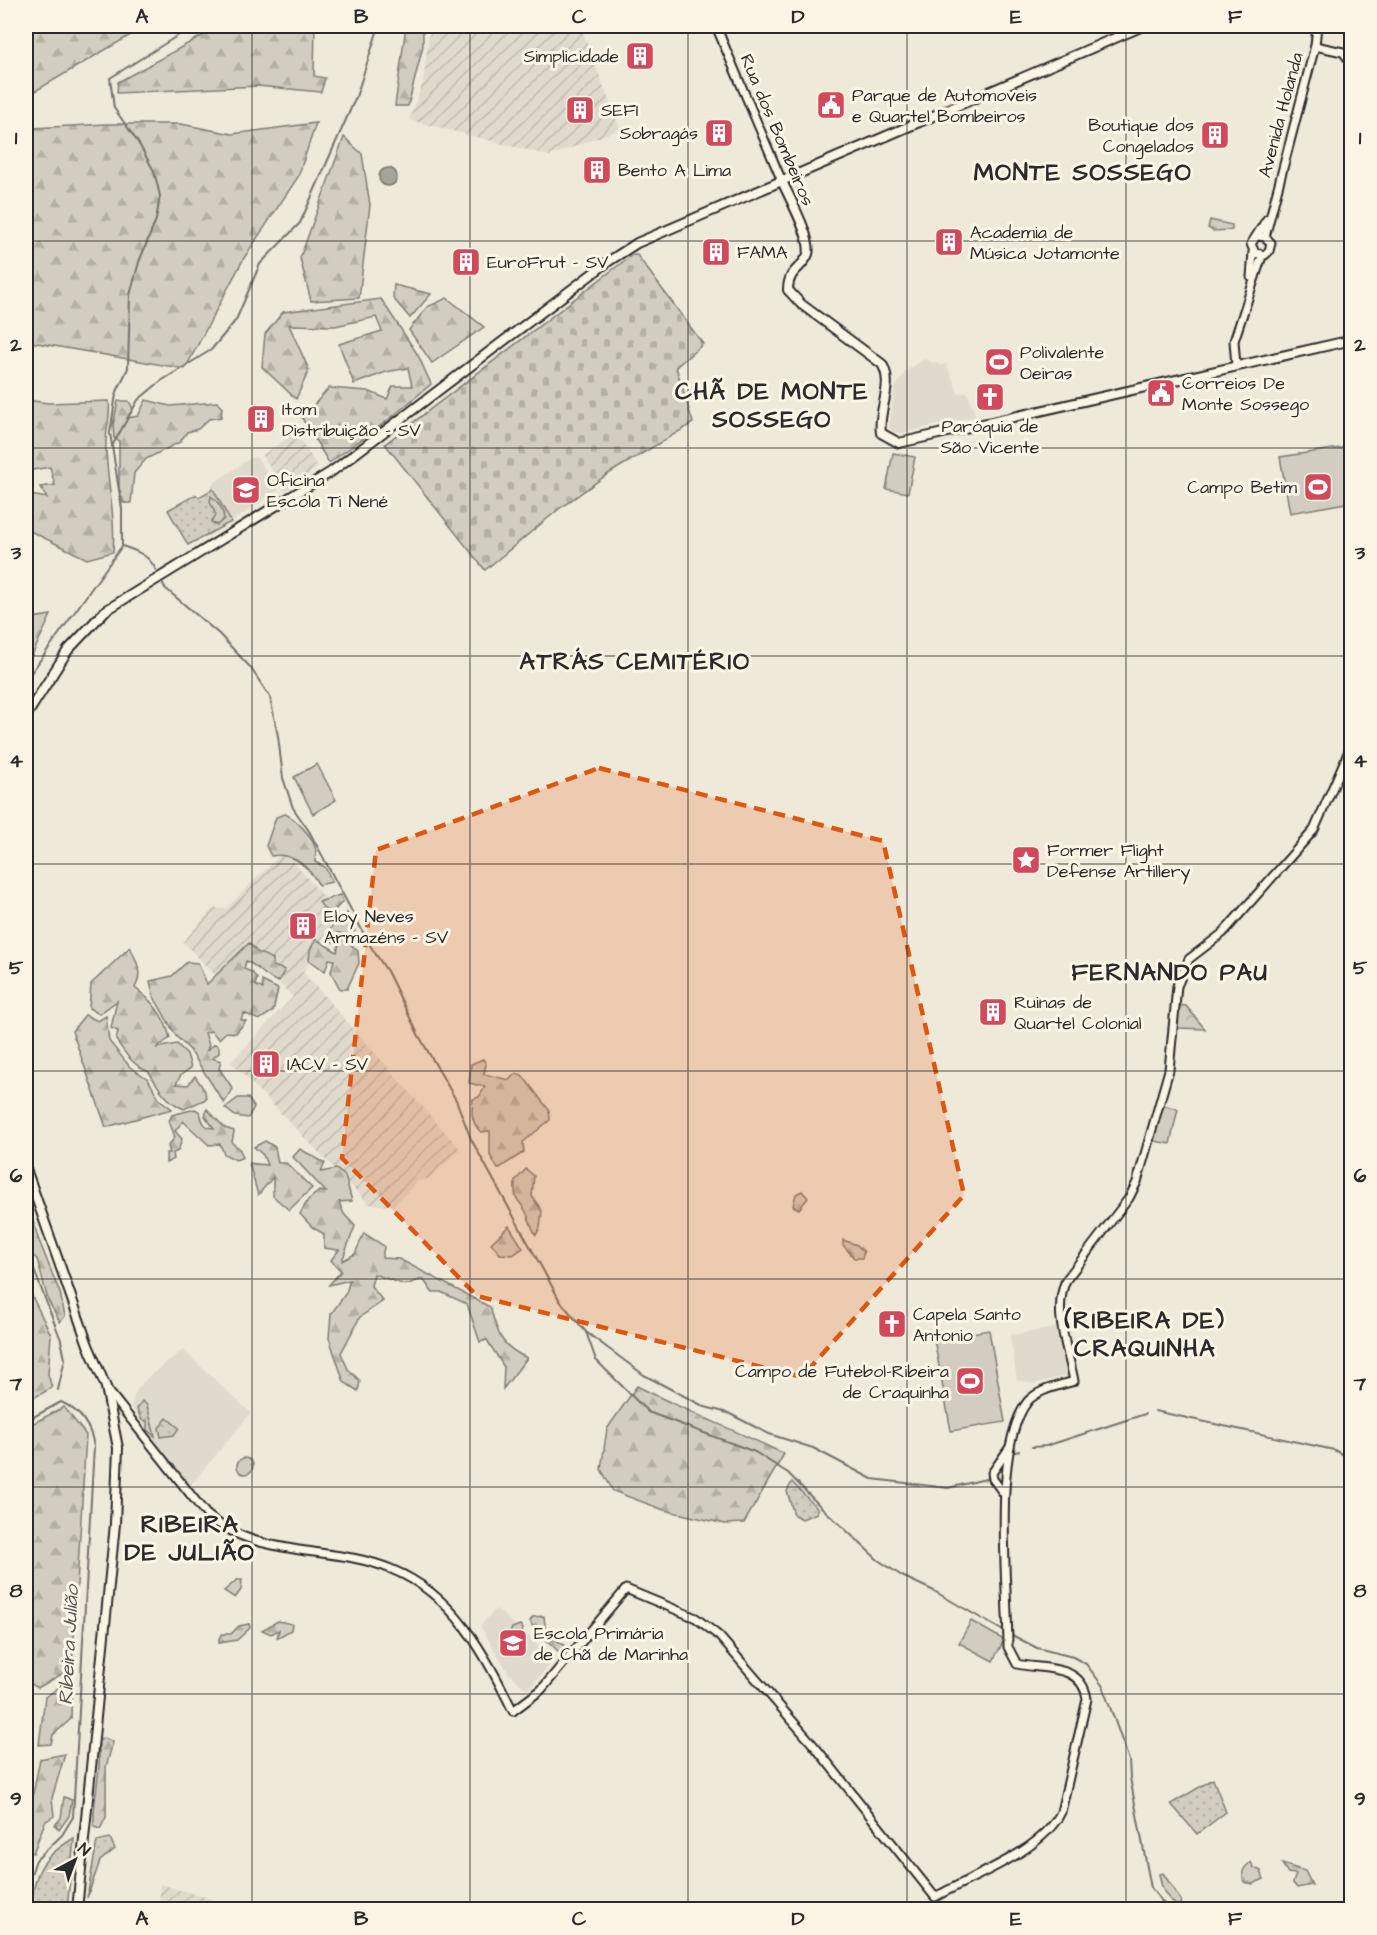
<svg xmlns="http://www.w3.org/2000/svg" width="1377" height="1935" font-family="'Architects Daughter',sans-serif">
	<defs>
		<pattern id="industrial-furrows" width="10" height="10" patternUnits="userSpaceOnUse" patternTransform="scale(1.5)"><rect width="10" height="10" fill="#e0dacc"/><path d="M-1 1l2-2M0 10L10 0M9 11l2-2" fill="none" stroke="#c0bbaf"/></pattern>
		<pattern id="grass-dots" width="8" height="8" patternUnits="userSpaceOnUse" patternTransform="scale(1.5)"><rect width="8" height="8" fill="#d2cdc0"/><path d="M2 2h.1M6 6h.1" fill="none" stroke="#b4b0a5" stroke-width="1.8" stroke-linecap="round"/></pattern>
		<pattern id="forest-firs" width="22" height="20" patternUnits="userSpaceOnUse" patternTransform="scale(1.5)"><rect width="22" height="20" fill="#d2cdc0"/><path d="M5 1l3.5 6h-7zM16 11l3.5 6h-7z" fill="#b4b0a5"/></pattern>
		<pattern id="cemetery-stones" width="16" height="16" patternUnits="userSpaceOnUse" patternTransform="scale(1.5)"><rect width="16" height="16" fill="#d2cdc0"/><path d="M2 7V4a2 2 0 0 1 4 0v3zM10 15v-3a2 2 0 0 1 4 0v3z" fill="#b4b0a5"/></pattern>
		<pattern id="park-crowns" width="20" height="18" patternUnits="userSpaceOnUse" patternTransform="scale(1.5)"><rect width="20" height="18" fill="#d2cdc0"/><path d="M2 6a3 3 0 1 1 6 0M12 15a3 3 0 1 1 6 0" fill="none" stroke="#b4b0a5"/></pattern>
	</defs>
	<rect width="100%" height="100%" fill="#efe9da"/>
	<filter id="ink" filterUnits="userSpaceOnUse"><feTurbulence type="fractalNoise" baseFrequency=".0167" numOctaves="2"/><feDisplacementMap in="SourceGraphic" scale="12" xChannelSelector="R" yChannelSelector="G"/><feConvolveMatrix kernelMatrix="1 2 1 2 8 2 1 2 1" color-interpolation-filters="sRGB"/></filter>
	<g filter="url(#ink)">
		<g fill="#e0dacc">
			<path d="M924,359l17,6 5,-1 13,30 8,-2 9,24 -74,17 -8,-1 -5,-4 6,-40 10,-16z"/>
			<path d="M252,457l5,1 22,32 -48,32 -20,-37z"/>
			<path d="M1062,1327l11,47 -39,10 -17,-4 -7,-45z"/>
			<path d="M183,1350l68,63 -62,74 -58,-80 5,-16 12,-14z"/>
			<path d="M496,1609l59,50 -28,31 -18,-17 -29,-47z"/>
		</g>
		<g fill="url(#industrial-furrows)">
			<path d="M430,26h141l11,4 38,99 -70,27 -141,-36 14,-37z"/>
			<path d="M296,433l22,34 -33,24 -23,-36z"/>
			<path d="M284,851l54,62 -35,59 157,177 -30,29 -12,3 -25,25 -24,-2 -138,-142 62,-65 -46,-46 -29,27 -35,-36 31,-34 12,1z"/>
			<path d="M160,1884l58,17 8,5 14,1 -1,2h-80z"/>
		</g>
		<g fill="url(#grass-dots)" stroke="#7e7c76" stroke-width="1.5">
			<path d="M213,489l18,33 -43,23 -20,-35 27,-15 4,2z"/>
			<path d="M142,1401l5,4 8,31 -8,-6v-9l-5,-1 -5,-11z"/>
			<path d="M167,1418l12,10 -5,7 -13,2 -2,-9z"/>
			<path d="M792,1482l25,26v5l-15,6 -8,-4 -7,-24z"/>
			<path d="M1213,1779l13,33 -29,22 -26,-30z"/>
			<path d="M74,1838l-7,71h-36c3,-37 10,-51 43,-71z"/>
			<path d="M110,1838l5,11 -15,12 -13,37 10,-57z"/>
		</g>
		<g fill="url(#forest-firs)" stroke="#7e7c76" stroke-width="1.5">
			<path d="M26,26h120l-114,67 -6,-2z"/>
			<path d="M220,26h95l-1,50 11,2 -4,14 -63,-6 -141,7 1,-11z"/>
			<path d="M406,26h17v20l-15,60h-13z"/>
			<path d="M316,123l-18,54 -54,81 -59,111 -159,-28v-208l7,-5 74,-4h74l51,10z"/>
			<path d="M344,137l18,17 8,51 -11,93 -48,3 -11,-43z"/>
			<path d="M1210,220l22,5v5l-19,1 -5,-3z"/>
			<path d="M394,284v1l37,9 -21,24 -17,-20z"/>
			<path d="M447,298l37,29 -52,36 -23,-33 18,-23z"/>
			<path d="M381,299l37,56 13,29 -40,34 -62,45 -27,-45 27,-30 39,3 19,8 6,-13h19l-4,-18 -22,4 -32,12 -15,-40 43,-13 -6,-14 -41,9 -46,-1 20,45 -13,29 -34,-32 3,-33 18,-22z"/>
			<path d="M26,400l22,3 61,-2c2,16 -4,30 -3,47 1,35 10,68 7,104l-26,7 -61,-30v-22l5,-12 16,3 -7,-11 15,-2 -5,-18 -24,4z"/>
			<path d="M146,400l24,6 47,-4 5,6 -1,9 -12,2 -11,10 -11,3 -7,10 -34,17 -12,14 -3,30h-8l-4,-16v-46l-5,-3 -1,-13 5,-24h11l4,8 -6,9 11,-2z"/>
			<path d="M211,496c8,6 12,13 13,23l-7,6 -6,-3 5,-7 -6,-13z"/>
			<path d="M51,615l-25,53v-49z"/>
			<path d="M285,814c10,4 27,22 30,33 2,3 0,11 0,15l10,5 7,15 -13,3c-11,-19 -26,-33 -48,-29l-5,-10 10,-29z"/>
			<path d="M340,895l3,6 -11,12 -7,-3 -6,-8z"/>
			<path d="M347,913l8,18 -6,4 -11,-2 20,18 1,12 -12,26h-7l-9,-17 3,-12 -5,-1 -4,12 -16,-11 1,-10 6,-11 21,13 2,-8 -6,-2 -6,-6 7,-14 11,-1z"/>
			<path d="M249,943l8,9 16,7v7l12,4 -7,12c-17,-7 -18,-15 -32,-21l-2,8 8,3 5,7 -2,6 8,4 -1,-8 16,8 -5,22 -14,9 -15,-7 -3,7 5,1 -10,12 -10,-1 -7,7 -8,-8 -6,2 4,12 -2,5 8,-6 4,3v6l-7,5 9,3 -2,7 14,21 -9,14 -34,-53 -14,-14 -22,-39 -4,-16 22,-5 15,-14 11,1 9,21z"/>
			<path d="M130,947c7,15 13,25 5,41 17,12 30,29 35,50l-14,10 21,-4 10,10 4,14 -10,7 -5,9 12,1 7,-9 10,15 1,8 -22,10c-18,-8 -25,-20 -35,-37 -16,-6 -24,-19 -33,-32l2,-9 -7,-3 6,-27 -18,13 -10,-6 2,-24z"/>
			<path d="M85,1015l13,6 8,-5 3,25 21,26 18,12 11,20 13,10 -66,18 -34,-96z"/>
			<path d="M483,1059l3,5 -2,10 25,6 7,-7 6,2 27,35 1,10 -27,22 1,10 -26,17 -8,-14v-24l-9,1c-10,-10 -10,-19 -8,-33l6,-2 6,-10 -16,-4 2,-19z"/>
			<path d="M238,1098h10l6,9 -6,11 -13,-2 -10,-8z"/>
			<path d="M195,1109l5,3c2,9 4,16 14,16l-9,-12 2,-7 18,19 9,3 -2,12 7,5 4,9 -7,3 -12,-6 -4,-10 -11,1 -26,-24 -8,10 7,8 -4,12 -5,2 1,6 -8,4v-10h4l-2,-7 7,-9 -6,-16 3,-6z"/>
			<path d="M265,1141l10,6 3,16h8l26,25 -23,22 -16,-14v-19l-15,18 -9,-32 18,2 -4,-10 -9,-8z"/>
			<path d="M300,1149l25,14 -4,9 15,-3 9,7 7,25 -13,1 5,12 11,12 -13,35 13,-7 9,-21 20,13 -2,12 17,1 91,48c8,27 10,39 37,51l-24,31 1,-22 -17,-27 -7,2 -13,-38 -26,-12h-9l-9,-13 -18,6 -31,-11 -3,12 12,15 -23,16 -19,36 7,16 12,12 -2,10 -14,-9 -15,-44 2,-24 15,-21 4,-13 -21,5 12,-14 -10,-11 8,-10 -15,-2v-14l-12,-7 -12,-13 8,-14 11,-9 7,1 -33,-35z"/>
			<path d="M526,1169l8,7 -2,20 10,15 -2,17 -4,7c-5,-7 -6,-15 -10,-23 -8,-16 -12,-7 -11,-31z"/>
			<path d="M802,1191l6,7 -9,11 -6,-3 3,-12z"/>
			<path d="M26,1196l12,42 22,55 5,23 -5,6 -12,-22 -11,-41 -11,-9z"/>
			<path d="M509,1226l14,22 -10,7 -13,-1 -9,-11z"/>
			<path d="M843,1240l14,5 7,7 -2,6h-8l-11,-13z"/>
			<path d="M26,1284l25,51 -3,39 4,14 -26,14z"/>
			<path d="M637,1386c48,25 98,44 147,68l-40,69 -19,1 -61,-14 -51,-19 -12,-22 6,-40z"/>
			<path d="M64,1407l22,28 -14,233 -34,20 -12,-7v-254z"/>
			<circle cx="245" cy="1466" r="8"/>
			<path d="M237,1580h5l-1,10 -6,8 -11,-7z"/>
			<path d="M544,1616l2,18 18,11v6l-5,1 -26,-25 -3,-6 3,-4z"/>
			<path d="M278,1621l14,3 -1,6 -14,8 2,-8 -8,4 -9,-4z"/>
			<path d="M249,1624l1,4 -13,12 -18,3v-5l3,-4h9l8,-8z"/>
			<path d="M520,1625l3,4 -3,10 -12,-2 4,-9z"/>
			<path d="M72,1679l-1,40 -18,16 -2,9 -12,1 6,-48z"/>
			<path d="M104,1738l9,4 -7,25v50l-6,12 -6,-2c-2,-29 9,-56 4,-86z"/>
			<path d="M65,1754l-13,44 2,18 -9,6 -12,31 -7,-2 2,-32 12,-60z"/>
			<path d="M64,1797l8,3 -3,16 -10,14 -4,-5 6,-7z"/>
			<path d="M1251,1862l2,5 8,4 3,8 -11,5 -9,-2c-3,-10 -1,-14 7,-20z"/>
			<path d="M1282,1864l23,7 7,14 -15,3 -4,-5 3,-9 -8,-1z"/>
			<path d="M1163,1873l18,28 -2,6c-14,-9 -17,-17 -20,-33z"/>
		</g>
		<path fill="url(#cemetery-stones)" stroke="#7e7c76" stroke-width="1.5" d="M632,255h5l66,89 -27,23 17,56 -85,51 -49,35 -74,61 -100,-126z"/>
		<path fill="url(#park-crowns)" stroke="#7e7c76" stroke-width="1.5" d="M1179,1005l7,1 19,23 -27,-1 -2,-3z"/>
		<g fill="#d2cdc0" stroke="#7e7c76" stroke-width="1.5">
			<path d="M1346,447l5,25v30l-61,11 -10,-56z"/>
			<path d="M893,453l22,4 -7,36 -22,-4z"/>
			<path d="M317,764l19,36 -23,14 -19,-37z"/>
			<path d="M1163,1105l15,4 -8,35 -16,-3z"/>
			<path d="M989,1330l16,92 -54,9 -17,-92z"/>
			<path d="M971,1621l33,19 -11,21 -34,-18z"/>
		</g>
		<circle fill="#a6a399" stroke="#75736d" stroke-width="1.5" cx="388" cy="177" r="9"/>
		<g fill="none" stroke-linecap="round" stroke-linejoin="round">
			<g stroke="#75736d" stroke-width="2">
				<path d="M112,446l26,-46 23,-19 50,-31 25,-30 24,-56 40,-41 56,-126 23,-71"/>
				<path d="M122,546c15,5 27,9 34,24"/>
				<path d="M161,581l4,7 54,46 31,33 20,30 8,39 5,42 10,30 16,23 62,116 16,24 32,65 37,64 15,39 77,140 12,22 26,31 58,43 61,32 23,6 41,21 44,14 59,31 76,9 42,-10"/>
				<path d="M26,680l96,-134v-37l-12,-76 6,-39 12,-26 2,-73 9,-33 17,-42 4,-24 -6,-25 -15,-27 -25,-36 -4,-30 83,-52"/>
				<path d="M26,1249l35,91 4,19 -7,31"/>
				<path d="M586,1332l10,28 52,52 107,40 33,21 31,32 59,55 24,16 32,15 71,41"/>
				<path d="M1155,1411l179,39 18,9"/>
				<path d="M26,1421l35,-19c20,9 30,24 33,45l-21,370 -11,18 -26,25 -10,28"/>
				<path d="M1032,1447l14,-1 99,-32"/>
				<path d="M1011,1453l8,-2"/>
				<path d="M1010,1634l27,14 36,9 13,7 16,21 27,75 1,18 21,110 18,22"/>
				<path d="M26,1905v5"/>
			</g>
			<g stroke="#2b2b2b" stroke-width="11">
				<g id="tertiary">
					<path d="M716,26l65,153"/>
					<path d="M1315,46l28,6 9,12"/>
					<path d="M1258,236l7,1 6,6 -2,8 -4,4 -10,-2 -4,-9 16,-25"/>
					<path d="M1265,237l50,-191 2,-20"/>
					<path d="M1251,277l2,-25"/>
					<path d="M1236,366l-2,-25 28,-85"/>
					<path d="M106,1388l100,126c30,26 62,31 100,37 29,4 59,7 85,18 63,25 94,85 122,142l28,-21 85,-101 70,29 23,18 97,112 119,149c37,-21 108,-46 126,-85l26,-113c-5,-36 -44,-29 -70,-35l-9,-17c0,-60 -17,-200 20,-246 11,-12 31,-15 46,-20 -6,-33 -22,-68 -8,-101l63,-82 8,-16 32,-112 8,-84 12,-27 34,-26 91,-103 38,-86"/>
					<path d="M1004,1494l-11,-15 -1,-6 18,-26"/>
				</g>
			</g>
			<g stroke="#2b2b2b" stroke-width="12">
				<g id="secondary">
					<path d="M781,179c7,16 32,61 27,75 -5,15 -20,15 -20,36l13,14 81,60c13,22 -5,46 -1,69l18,10 453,-103"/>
					<path d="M26,716l42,-66 37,-39 226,-139 278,-211 28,-18 506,-217"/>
					<path d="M26,1169l62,176 18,42 12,61 -3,76 -38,386"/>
				</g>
			</g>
			<use href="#tertiary" stroke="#fcf5e5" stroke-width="7"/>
			<use href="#secondary" stroke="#fcf5e5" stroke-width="8"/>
		</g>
	</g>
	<path fill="#df570e" fill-opacity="0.2" stroke="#df570e" stroke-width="4.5" stroke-dasharray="12 8" stroke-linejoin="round" d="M599,768l284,73 81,354 -162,182 -325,-81 -135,-138 34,-308z"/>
	<path fill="none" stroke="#2b2b2b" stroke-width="1.5" stroke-opacity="0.55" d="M252,26v1884M470,26v1884M688,26v1884M907,26v1884M1126,26v1884M26,241h1326M26,448h1326M26,656h1326M26,864h1326M26,1071h1326M26,1279h1326M26,1487h1326M26,1694h1326"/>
	<defs>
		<g id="building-square" transform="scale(1.5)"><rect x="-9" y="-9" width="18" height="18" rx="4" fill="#d1495b" stroke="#fcf5e5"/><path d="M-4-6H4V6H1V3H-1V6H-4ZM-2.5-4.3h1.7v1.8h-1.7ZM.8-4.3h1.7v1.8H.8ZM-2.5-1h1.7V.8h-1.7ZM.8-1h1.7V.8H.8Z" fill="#fff"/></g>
		<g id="civic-square" transform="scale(1.5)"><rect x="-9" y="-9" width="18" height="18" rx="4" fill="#d1495b" stroke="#fcf5e5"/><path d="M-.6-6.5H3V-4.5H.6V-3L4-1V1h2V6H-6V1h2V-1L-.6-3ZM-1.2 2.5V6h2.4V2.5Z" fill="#fff"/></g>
		<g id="stadium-square" transform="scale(1.5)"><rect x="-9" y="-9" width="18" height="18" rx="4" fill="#d1495b" stroke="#fcf5e5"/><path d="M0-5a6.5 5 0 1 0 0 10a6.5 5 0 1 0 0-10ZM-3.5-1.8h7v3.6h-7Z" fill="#fff"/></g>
		<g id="church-square" transform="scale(1.5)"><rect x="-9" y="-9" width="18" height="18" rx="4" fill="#d1495b" stroke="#fcf5e5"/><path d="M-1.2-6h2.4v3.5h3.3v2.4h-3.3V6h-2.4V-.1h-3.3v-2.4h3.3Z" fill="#fff"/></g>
		<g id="school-square" transform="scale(1.5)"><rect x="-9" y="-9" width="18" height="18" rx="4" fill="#d1495b" stroke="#fcf5e5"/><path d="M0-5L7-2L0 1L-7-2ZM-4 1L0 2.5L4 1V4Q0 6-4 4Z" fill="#fff"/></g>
		<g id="sight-square" transform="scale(1.5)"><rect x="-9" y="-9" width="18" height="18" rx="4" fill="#d1495b" stroke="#fcf5e5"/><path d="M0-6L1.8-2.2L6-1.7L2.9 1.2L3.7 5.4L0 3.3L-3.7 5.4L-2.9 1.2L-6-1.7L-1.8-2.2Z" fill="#fff"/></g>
	</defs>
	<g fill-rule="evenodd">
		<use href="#building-square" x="640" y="56"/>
		<use href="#civic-square" x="831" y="105"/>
		<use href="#building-square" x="580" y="110"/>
		<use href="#building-square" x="719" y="133"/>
		<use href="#building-square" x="1215" y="135"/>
		<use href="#building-square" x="597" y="170"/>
		<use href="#building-square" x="949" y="242"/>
		<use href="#building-square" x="716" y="252"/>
		<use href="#building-square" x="466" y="262"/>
		<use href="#stadium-square" x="999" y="362"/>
		<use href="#civic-square" x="1161" y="393"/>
		<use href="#church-square" x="990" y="397"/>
		<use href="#building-square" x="261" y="419"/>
		<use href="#stadium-square" x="1318" y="487"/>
		<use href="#school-square" x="246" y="490"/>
		<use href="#sight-square" x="1026" y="860"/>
		<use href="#building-square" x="303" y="926"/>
		<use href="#building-square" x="993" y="1012"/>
		<use href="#building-square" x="266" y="1064"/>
		<use href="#church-square" x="892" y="1324"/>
		<use href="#stadium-square" x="970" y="1381"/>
		<use href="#school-square" x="513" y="1643"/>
	</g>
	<g text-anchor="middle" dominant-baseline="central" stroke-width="6" stroke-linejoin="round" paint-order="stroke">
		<g font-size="18" fill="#2b2b2b" stroke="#fcf5e5" text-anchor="start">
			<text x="619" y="56" text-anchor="end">Simplicidade</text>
			<text x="852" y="95">Parque de Automoveis<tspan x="852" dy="21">e Quartel Bombeiros</tspan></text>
			<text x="601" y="110">SEFI</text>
			<text x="1194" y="125" text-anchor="end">Boutique dos<tspan x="1194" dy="21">Congelados</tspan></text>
			<text x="698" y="133" text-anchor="end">Sobragás</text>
			<text x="618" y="170">Bento A Lima</text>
			<text x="970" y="232">Academia de<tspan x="970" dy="21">Música Jotamonte</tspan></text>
			<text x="737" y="252">FAMA</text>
			<text x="487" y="262">EuroFrut - SV</text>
			<text x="1020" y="352">Polivalente<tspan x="1020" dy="21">Oeiras</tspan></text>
			<text x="1182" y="383">Correios De<tspan x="1182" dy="21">Monte Sossego</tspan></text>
			<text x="282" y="409">Itom<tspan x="282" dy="21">Distribuição - SV</tspan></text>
			<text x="990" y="426" text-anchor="middle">Paróquia de<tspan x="990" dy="21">São Vicente</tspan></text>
			<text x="267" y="480">Oficina<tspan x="267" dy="21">Escola Ti Nené</tspan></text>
			<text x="1297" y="487" text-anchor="end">Campo Betim</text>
			<text x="1047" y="850">Former Flight<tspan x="1047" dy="21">Defense Artillery</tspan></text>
			<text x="324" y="916">Eloy Neves<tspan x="324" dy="21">Armazéns - SV</tspan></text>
			<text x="1014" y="1002">Ruinas de<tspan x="1014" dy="21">Quartel Colonial</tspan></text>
			<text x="287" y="1064">IACV - SV</text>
			<text x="913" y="1314">Capela Santo<tspan x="913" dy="21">Antonio</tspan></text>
			<text x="949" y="1371" text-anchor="end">Campo de Futebol-Ribeira<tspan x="949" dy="21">de Craquinha</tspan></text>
			<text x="534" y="1633">Escola Primária<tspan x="534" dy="21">de Chã de Marinha</tspan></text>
		</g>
		<g font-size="18" fill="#2b2b2b" stroke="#fcf5e5">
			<text transform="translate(1281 115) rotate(-75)">Avenida Holanda</text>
			<text transform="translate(777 130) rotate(67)">Rua dos Bombeiros</text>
		</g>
		<g font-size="20" font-style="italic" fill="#565552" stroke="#fcf5e5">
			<text transform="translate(69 1645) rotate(-87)">Ribeira Julião</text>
		</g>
		<g font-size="24" font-weight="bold" letter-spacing="1.5" fill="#2b2b2b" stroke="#fcf5e5">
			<text x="1083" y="173">MONTE SOSSEGO</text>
			<text x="772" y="392">CHÃ DE MONTE<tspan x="772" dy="28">SOSSEGO</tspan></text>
			<text x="635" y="662">ATRÁS CEMITÉRIO</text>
			<text x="1170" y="973">FERNANDO PAU</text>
			<text x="1145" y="1321">(RIBEIRA DE)<tspan x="1145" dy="28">CRAQUINHA</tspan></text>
			<text x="190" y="1525">RIBEIRA<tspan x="190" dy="28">DE JULIÃO</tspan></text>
		</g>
	</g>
	<rect width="1377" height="1935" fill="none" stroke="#fcf5e5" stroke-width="66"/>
	<g transform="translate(75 1860) rotate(41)" stroke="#fcf5e5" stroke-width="4.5" paint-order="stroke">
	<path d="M0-4.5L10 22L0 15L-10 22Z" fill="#2b2b2b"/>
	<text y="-9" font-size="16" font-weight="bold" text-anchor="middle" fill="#2b2b2b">N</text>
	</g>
	<rect x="33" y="33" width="1311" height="1869" fill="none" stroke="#2b2b2b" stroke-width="2"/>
	<g font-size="20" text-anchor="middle" font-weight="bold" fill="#2b2b2b">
		<text x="142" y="23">A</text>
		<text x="361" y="23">B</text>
		<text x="579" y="23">C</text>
		<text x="798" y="23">D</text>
		<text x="1016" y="23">E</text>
		<text x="1235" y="23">F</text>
		<text x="16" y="144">1</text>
		<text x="1360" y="144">1</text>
		<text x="16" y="351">2</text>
		<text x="1360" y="351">2</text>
		<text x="16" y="559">3</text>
		<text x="1360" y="559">3</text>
		<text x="16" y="767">4</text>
		<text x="1360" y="767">4</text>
		<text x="16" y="974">5</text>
		<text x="1360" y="974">5</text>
		<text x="16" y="1182">6</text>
		<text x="1360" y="1182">6</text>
		<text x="16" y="1390">7</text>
		<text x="1360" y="1390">7</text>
		<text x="16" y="1597">8</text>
		<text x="1360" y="1597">8</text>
		<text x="16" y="1805">9</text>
		<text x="1360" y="1805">9</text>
		<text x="142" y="1925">A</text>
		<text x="361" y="1925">B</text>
		<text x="579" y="1925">C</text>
		<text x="798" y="1925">D</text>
		<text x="1016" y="1925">E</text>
		<text x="1235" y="1925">F</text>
	</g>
</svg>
